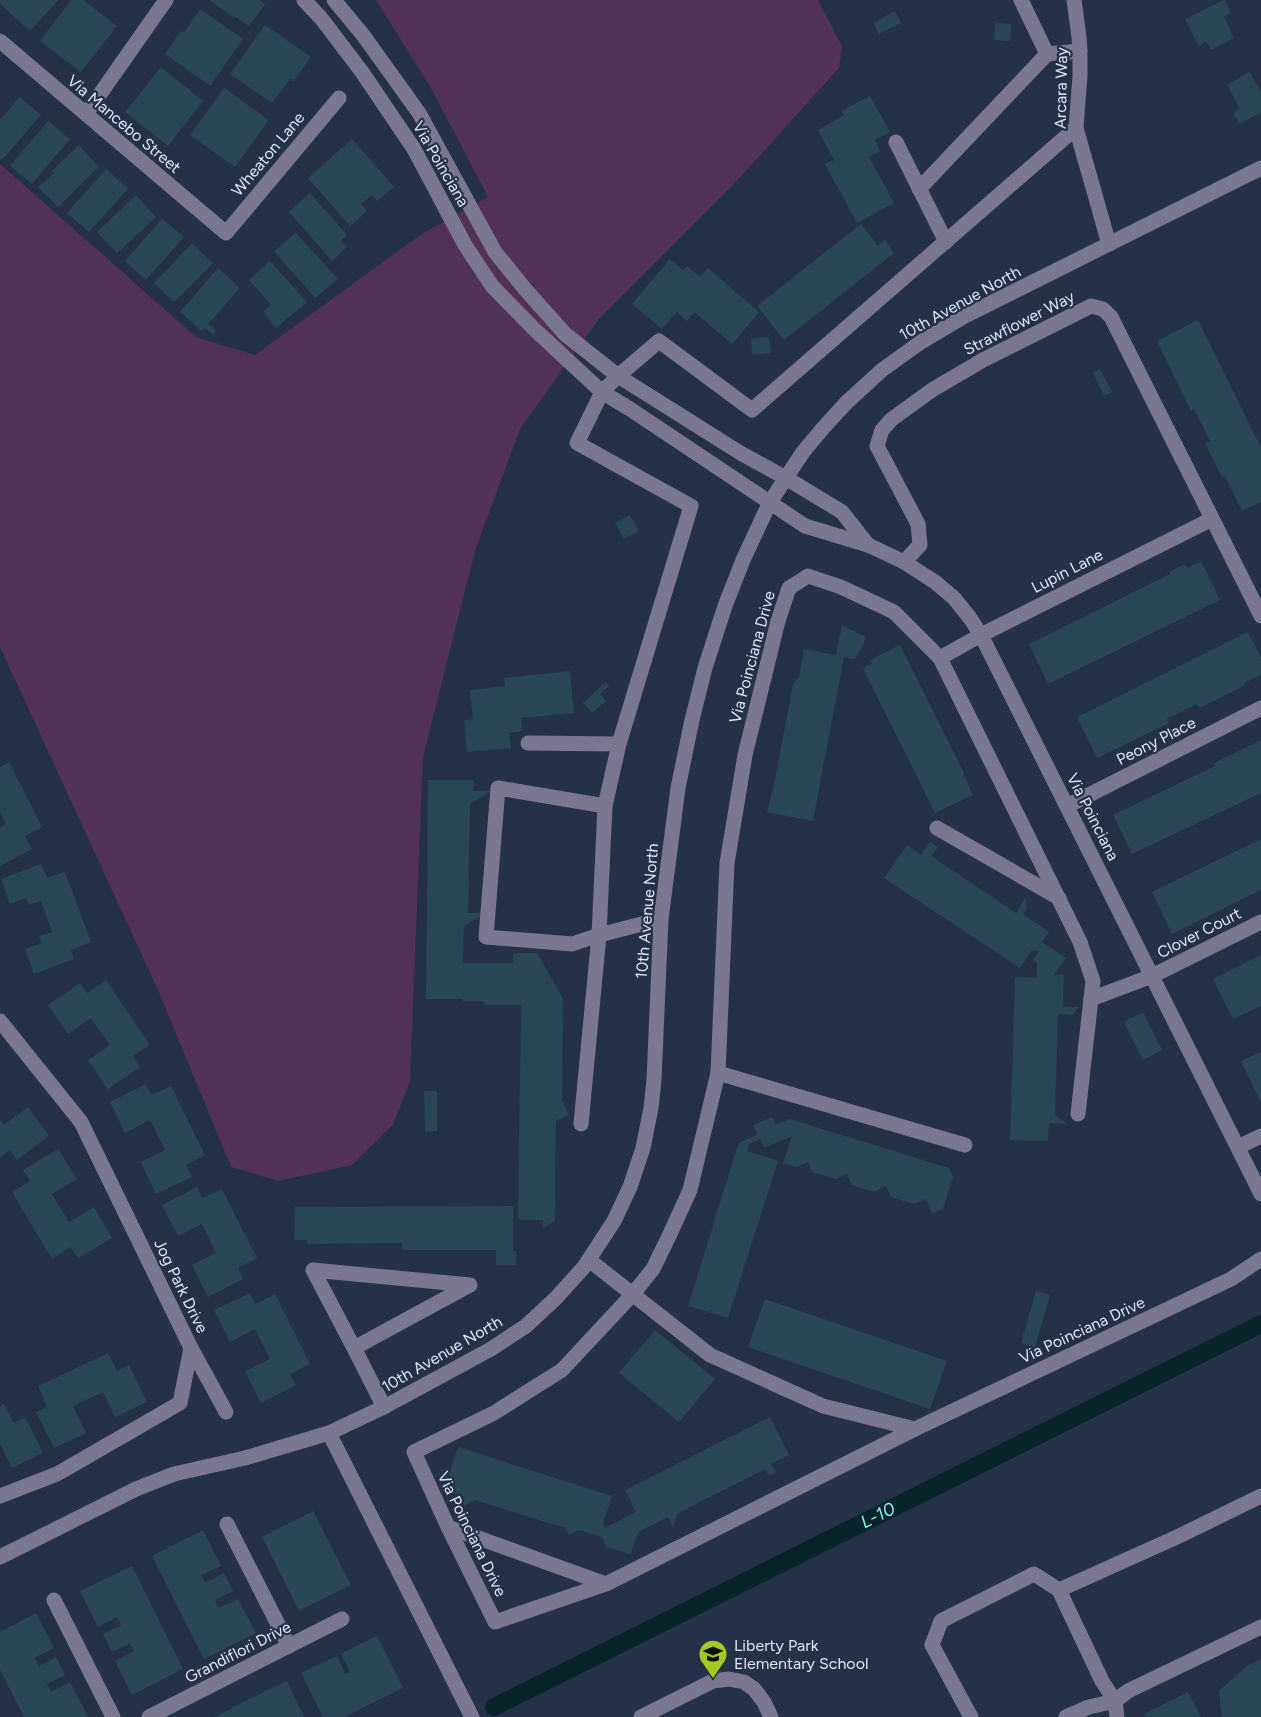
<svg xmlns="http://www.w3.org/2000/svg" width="1261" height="1717" font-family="Figtree,sans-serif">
	<rect width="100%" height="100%" fill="#253148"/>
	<path fill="#513157" d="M376,0h442l24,46 -3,22 -107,118 -134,134 -78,109 -45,122 -52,206 -13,324 -17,44 -41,40 -74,16 -47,-14 -73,-177 -158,-343v-483l196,173 59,18 165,-120 68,-38 -57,-109z"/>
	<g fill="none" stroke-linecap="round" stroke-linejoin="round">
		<path stroke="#082529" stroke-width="18" id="s1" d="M494,1707l767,-383"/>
	</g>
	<g fill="#294656">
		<path d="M0,0h58l-28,31 -30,-27z"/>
		<path d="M71,0h12l34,26 -36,46 -41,-31z"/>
		<path d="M209,0h51l5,4 -16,22 -15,-10 -1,1z"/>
		<path d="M1223,0h2l6,13 -7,4 10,21 -23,12 -5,-9 -7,5 -14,-27z"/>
		<path d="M200,9l43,30 -33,47 -45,-32 16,-23 3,2z"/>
		<path d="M895,11l6,12 -22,11 -6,-11z"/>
		<path d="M995,23l16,1 -1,17 -16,-1z"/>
		<path d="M265,25l46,32 -17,24 -4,-2 -18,24 -42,-29z"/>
		<path d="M161,67l42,34 -35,45 -43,-34z"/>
		<path d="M1250,72l11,20v20l-21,12 -7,-11 7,-4 -13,-24z"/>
		<path d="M224,88l45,32 -34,47 -45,-32z"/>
		<path d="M870,96l20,36 -15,8 5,11 -11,6 25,46 -37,20 -32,-59 9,-4 -16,-30 26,-15 -3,-4z"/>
		<path d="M20,97l21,18 -39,45 -2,-2v-38z"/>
		<path d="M48,121l22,18 -38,45 -22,-18z"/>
		<path d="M352,139l42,48 -17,14 -5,-6 -11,9 6,7 -17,15 -42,-48z"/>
		<path d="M79,145l20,22 -41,40 -20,-20 16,-14 -2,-2z"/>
		<path d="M106,169l22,20 -39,43 -22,-19z"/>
		<path d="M310,193l37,42 -6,6 6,6 -15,14 -43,-49z"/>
		<path d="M136,195l20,22 -39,36 -20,-21z"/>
		<path d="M162,219l22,18 -38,43 -21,-19z"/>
		<path d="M861,224l17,22 7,-6 9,13 -110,87 -27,-34z"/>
		<path d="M296,233l42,46 -23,19 -41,-47z"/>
		<path d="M192,243l21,20 -39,39 -20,-19z"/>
		<path d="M670,259l13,11 4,-4 13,11 8,-9 51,44 -27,32 -38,-32 -7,9 -10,-9 -15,17 -30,-25z"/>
		<path d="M270,261l37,41 -31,26 -13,-16 8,-7 -22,-25z"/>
		<path d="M218,268l22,20 -32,36 8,7 -3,3 -8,-6 -3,3 -22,-19z"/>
		<path d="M1198,320l63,128v54l-19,9 -17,-35 -3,1 -17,-34 5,-2 -16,-32 -3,2 -34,-70z"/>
		<path d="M769,337l2,16 -19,2 -1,-16z"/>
		<path d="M1100,369l12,23 -8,4 -11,-24z"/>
		<path d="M630,515l9,16 -15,8 -9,-16z"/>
		<path d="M1201,561l19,39 -172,84 -19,-40 141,-70 -1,-2 16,-8 2,4z"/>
		<path d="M842,625l23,12 -1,6 -9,16 -11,-2 -31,164 -46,-9 7,-27 19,-101 6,-7 5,-28 32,6z"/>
		<path d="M1248,632l13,26v17l-17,8 1,2 -46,23 -2,-4 -30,15 2,4 -72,35 -20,-41z"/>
		<path d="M900,645l64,128 -1,1 10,21 -38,18 -72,-145 9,-4 -2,-4z"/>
		<path d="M570,671l4,42 -53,5 1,13 -13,2 2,15 -44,4 -3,-32 9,-1 -3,-29 35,-4 -1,-8z"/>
		<path d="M606,682l3,4 -9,8 6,7 -14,12 -9,-10z"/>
		<path d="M1261,740v53l-129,61 -19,-39 102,-49 -1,-3z"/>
		<path d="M9,762l33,65 -17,9 7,13 -32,17v-39l6,-3 -6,-11v-46z"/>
		<path d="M428,780h46l-1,11h19l-22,13 -2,109h18l-22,13 -1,37h50v-8l4,-2h20l26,45 -1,103 7,13 -13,7 -1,100 -12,7v-8h-23l-2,-4 3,-211h-36l-2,-4h-20v-2h-37z"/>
		<path d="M1261,839v51l-89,44 -20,-42z"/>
		<path d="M930,842l8,5 -7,9 85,57 10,-16v13l-3,4 26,18 -7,10 24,16 -12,17h10l-1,32h15l-5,8 -15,-1 -3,101 13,9 -19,-1 -1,18 -38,-1 5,-163 22,1v-15l-4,-3 6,-9 -7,-1 -12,18 -136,-90 23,-33 14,10z"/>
		<path d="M41,864l6,14 18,-6 26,70 -20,8 3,9 -40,15 -9,-25 17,-6 -3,-7 13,-4 -11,-31 -12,4 -3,-7 -16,6 -9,-25z"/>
		<path d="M1261,955v51l-28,13 -20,-40z"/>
		<path d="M106,980l44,65 -17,11 7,11 -32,22 -20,-29 22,-15 -19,-27 -23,16 -20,-29 32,-22 7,10z"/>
		<path d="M1143,1012l19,38 -19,10 -19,-38z"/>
		<path d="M1261,1052v51l-20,-42z"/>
		<path d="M146,1084l5,11 20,-9 34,69 -19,10 6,12 -36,17 -15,-32 24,-12 -15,-30 -25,13 -15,-31z"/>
		<path d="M424,1091h13v40l-12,1z"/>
		<path d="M28,1107l21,29 -32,24 -7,-10 -10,8v-39l4,6z"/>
		<path d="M772,1117l4,8 14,-6 159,49 4,9 -10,32 -11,5 -6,-15 -12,5 -23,-7 -5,-11 -12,6 -22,-7 -5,-11 -11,5 -24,-7 -4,-10 -11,5 -14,-4 9,-27 -28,12 -4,-9 -11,5 -2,7 31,10 -50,157 -40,-12 49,-158 3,-6 17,-7 -4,-10z"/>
		<path d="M58,1149l19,30 -25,15 17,28 25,-15 18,31 -34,20 -7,-11 -19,12 -40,-67 18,-11 -7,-11z"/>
		<path d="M197,1187l5,11 20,-9 35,69 -19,10 5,11 -35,18 -16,-32 24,-12 -14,-29 -24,12 -16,-31z"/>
		<path d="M513,1206v45h3v14h-20v-15h-94v-7l-95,1v-4h-13l1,-33z"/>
		<path d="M1036,1291l14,4 -15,52 -14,-4z"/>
		<path d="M250,1293l5,11 20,-10 35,70 -20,10 6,11 -35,18 -16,-32 25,-12 -15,-30 -25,13 -16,-32z"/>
		<path d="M765,1299l182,62 -17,48 -182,-62z"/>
		<path d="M655,1330l60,49 -36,43 -60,-49z"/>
		<path d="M108,1353l9,18 12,-6 18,37 -32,15 -12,-25 -30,14 13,27 -32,15 -18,-36 11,-5 -9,-21z"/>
		<path d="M4,1404l10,19 11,-6 18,36 -31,15 -12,-24v-38z"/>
		<path d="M770,1417l19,38 -18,9 5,8 -7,4 -4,-7 -87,44 -5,15 -5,-11 -30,15 -7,22 -25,-7 -4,-10 -23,-7 -10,5 -4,-7 -90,-28 -11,6 -6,-12 -14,-4 14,-43 154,49 -9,27 2,5 31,-16 -11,-22z"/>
		<path d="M313,1511l38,74 -52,26 -37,-74z"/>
		<path d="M203,1530l18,36 -20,9 4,8 19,-10 9,18 -18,9 3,8 20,-9 18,34 -52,26 -52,-103z"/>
		<path d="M132,1566l51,103 -51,26 -17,-34 19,-10 -4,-8 -18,9 -9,-18 18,-9 -4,-8 -19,10 -18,-36z"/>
		<path d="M36,1613l18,35 -20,10 5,8 17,-9 9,18 -18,9 4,8 19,-10 18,35h-64l-24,-47v-38z"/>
		<path d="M377,1636l26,52 -59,29h-21l-22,-44 36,-17 8,18 5,-2 -9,-18z"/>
		<path d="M1259,1660h2v57h-39l-3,-26 28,-25z"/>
		<path d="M287,1681l17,36h-89l34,-18z"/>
		<path d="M1188,1692l13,25h-56l-1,-3z"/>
	</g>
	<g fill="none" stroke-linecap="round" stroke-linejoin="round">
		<g stroke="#7b7791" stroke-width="15">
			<path d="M304,0l17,18 41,54 52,77 51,96 27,41 42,43 68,63 28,17 175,117 63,19 36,17 31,20 19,16 16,20 11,17 280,559"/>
			<path d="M334,0l29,35 56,78 76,139 30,37 40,45 53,42 124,78 44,24 56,34 26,33"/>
			<path d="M1074,0l5,37 1,14v25l-4,52 33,116"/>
			<path d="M0,41l226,192 113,-135"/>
			<path d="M1047,54l33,-3"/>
			<path d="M86,114l80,-114"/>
			<path d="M896,142l50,100"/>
			<path d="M919,189l128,-135 -26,-54"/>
			<path d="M904,562l16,-17 -2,-21 -41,-78 5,-16 10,-11 40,-29 51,-30 108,-54 12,3 8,8 150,299"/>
			<path d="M940,658l41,-23 231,-116"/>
			<path d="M528,743l91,1"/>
			<path d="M1067,806l194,-98"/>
			<path d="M937,828l122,70"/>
			<path d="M661,919l-62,16 6,-129 14,-62 72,-238 -114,-63 25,-51 16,-16 41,-35 93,69 324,-282"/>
			<path d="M1091,999l61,-23 109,-54"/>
			<path d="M0,1021l81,101 110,226 -11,55 -123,71 -57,22"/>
			<path d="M718,1073l247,72"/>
			<path d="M581,1124l18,-189 -27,9 -86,-7 12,-149 107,18"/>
			<path d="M1238,1147l23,-11"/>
			<path d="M589,1260l121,95 113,51 92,23 -309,155 -111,38 -47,-95 -34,-75 80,-39 68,-43 70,-75 21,-26 17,-35 20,-44 28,-117 9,-210 18,-108 33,-134 11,-33 19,-12 33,11 53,25 46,46 140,284 13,39 -15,133"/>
			<path d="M191,1348l35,64"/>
			<path d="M354,1348l-41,-78 157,15 -116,63 30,59"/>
			<path d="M915,1429l316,-150 30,-20"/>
			<path d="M329,1433l143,284"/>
			<path d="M227,1524l62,122"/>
			<path d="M448,1527l158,57"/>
			<path d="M0,1557l136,-68 38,-15 71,-16 84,-25 55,-26 107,-58 35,-23 30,-28 28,-31 30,-46 16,-34 13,-39 8,-40 3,-28 7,-161 17,-131 14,-68 13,-52 20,-62 18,-46 27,-58 33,-50 21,-25 22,-24 36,-33 39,-28 42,-25 298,-149"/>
			<path d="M1059,1590l118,-53 84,-41"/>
			<path d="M54,1600l59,117"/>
			<path d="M149,1717l193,-98"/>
			<path d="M641,1717l72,-36 16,-2 15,3 10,7 10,13 7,15"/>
			<path d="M971,1717l-39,-72 9,-24 93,-47 25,16 43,91 13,20 -26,6 -23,10"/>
			<path d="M1117,1717l-2,-16 13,-10 133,-64"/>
		</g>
	</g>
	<defs>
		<g id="school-pin" transform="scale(1.5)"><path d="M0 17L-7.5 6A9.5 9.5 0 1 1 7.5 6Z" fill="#a5c823" stroke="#253148"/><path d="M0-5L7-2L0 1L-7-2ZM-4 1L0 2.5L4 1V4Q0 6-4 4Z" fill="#111"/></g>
	</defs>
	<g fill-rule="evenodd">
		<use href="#school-pin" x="713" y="1654"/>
	</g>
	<g text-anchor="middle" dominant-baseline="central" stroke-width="4.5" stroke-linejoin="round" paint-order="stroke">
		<g font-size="16" fill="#dfe6f6" stroke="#253148">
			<text transform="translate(1061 88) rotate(-89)">Arcara Way</text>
			<text transform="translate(124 124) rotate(40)">Via Mancebo Street</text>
			<text transform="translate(268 154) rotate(-50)">Wheaton Lane</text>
			<text transform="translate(441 164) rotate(60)">Via Poinciana</text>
			<text transform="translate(960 303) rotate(-29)">10th Avenue North</text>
			<text transform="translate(1019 323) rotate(-27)">Strawflower Way</text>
			<text transform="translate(1067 571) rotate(-27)">Lupin Lane</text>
			<text transform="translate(752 657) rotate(-75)">Via Poinciana Drive</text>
			<text transform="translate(1156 741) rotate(-27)">Peony Place</text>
			<text transform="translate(1093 817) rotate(63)">Via Poinciana</text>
			<text transform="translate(647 911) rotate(-85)">10th Avenue North</text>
			<text transform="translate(1199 933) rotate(-27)">Clover Court</text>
			<text transform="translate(181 1286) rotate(64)">Jog Park Drive</text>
			<text transform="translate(1082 1330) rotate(-25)">Via Poinciana Drive</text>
			<text transform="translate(442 1354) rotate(-30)">10th Avenue North</text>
			<text transform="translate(472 1534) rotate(64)">Via Poinciana Drive</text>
			<text transform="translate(238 1652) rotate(-27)">Grandiflori Drive</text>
		</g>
		<g font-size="16" fill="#dfe6f6" stroke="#253148" text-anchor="start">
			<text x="734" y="1645">Liberty Park<tspan x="734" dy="18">Elementary School</tspan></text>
		</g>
		<g font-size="18" font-style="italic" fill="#8cedfb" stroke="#253148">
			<text stroke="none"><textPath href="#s1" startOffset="429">L-10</textPath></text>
		</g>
	</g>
</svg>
